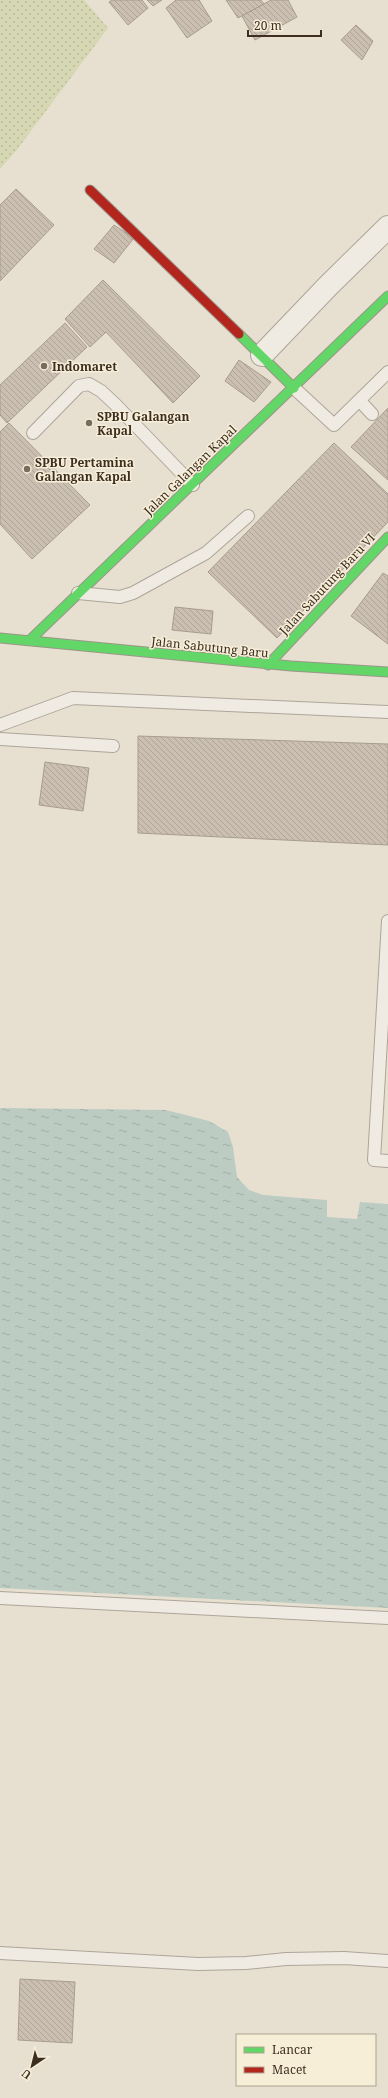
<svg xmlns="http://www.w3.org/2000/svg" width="388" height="2098" font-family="'Noto Serif',serif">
	<defs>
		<pattern id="grass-dots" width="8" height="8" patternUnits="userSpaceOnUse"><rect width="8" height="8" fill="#d6d7b3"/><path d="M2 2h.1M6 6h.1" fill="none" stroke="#b9b99a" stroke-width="1.8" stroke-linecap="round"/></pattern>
		<pattern id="water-ripples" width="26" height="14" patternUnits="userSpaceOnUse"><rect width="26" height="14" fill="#bcccc2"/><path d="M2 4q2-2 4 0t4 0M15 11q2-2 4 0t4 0" fill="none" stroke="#a2b0a6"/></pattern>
		<pattern id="building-back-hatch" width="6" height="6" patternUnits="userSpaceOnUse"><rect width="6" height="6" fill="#cbbfb2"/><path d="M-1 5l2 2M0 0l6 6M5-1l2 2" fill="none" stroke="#afa499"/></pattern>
	</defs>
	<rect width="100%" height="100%" fill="#e7e0d1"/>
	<path fill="url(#grass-dots)" d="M0,0h84l24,28 -92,123 -16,18z"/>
	<path fill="url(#water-ripples)" d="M0,1108l166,2 43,11 19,11 5,15 4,30 12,13 14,5 64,5v17l30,2 3,-17 28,2v404l-388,-20z"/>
	<g fill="url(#building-back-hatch)" stroke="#a89c90">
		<path d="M112,0h30l6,8 -20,17 -19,-23z"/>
		<path d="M147,0h15l-9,6z"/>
		<path d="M176,0h23l13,21 -25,17 -21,-30z"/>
		<path d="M226,0h35l3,4 -26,14z"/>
		<path d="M271,0h17l9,17 -42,23 -13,-24z"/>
		<path d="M356,25l17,16 -11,19 -21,-20z"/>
		<path d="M16,189l38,36 -54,56v-76z"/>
		<path d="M114,225l20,13 -20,25 -20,-14z"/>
		<path d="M103,280l97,96 -27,27 -67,-71 -16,15 -25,-28z"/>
		<path d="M65,323l22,24 -80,76 -7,-8v-30z"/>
		<path d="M239,360l32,22 -17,20 -29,-21z"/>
		<path d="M388,408v72l-37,-33z"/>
		<path d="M9,423l81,82 -58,54 -32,-35v-92z"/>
		<path d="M334,443l54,51v28l-111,116 -69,-66z"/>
		<path d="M383,573l5,3v68l-37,-28z"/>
		<path d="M175,607l38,4 -2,23 -39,-4z"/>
		<path d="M138,736l250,8v101l-250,-12z"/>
		<path d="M45,762l44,6 -6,43 -44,-6z"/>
		<path d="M20,1979l55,3 -3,61 -54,-3z"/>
	</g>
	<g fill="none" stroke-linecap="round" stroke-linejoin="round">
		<g stroke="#ada599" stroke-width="14">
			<g id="lane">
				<path d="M294,388l40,37 54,-53"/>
				<path d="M360,401l12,13"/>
				<path d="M33,433l46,-47 10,-2 12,7 15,14 77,80"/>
				<path d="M78,593l42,4 13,-4 73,-40 42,-37"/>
				<path d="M0,725l73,-27 315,14"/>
				<path d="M0,739l113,7"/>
				<path d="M388,921l-14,239 14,1"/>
				<path d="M0,1598l388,20"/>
				<path d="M0,1953l198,11 48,-1 40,-4 58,-1 44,3"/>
			</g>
		</g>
		<g stroke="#ada599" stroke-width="24">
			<path id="street" d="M262,355l66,-69 60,-59"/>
		</g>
		<g stroke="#9c958a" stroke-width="11">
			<g id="fast">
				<path d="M239,334l55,54"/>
				<path d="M0,638l291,28 97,6"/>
				<path d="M30,640l358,-344"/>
				<path d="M268,665l120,-128"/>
			</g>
		</g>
		<g stroke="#9c958a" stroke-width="11">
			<path id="jam" d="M90,190l149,144"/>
		</g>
		<use href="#lane" stroke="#efebe3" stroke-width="12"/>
		<use href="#street" stroke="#efebe3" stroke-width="22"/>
		<use href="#fast" stroke="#63d668" stroke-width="9"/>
		<use href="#jam" stroke="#b3261e" stroke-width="9"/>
	</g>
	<g fill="#786c5e" stroke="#f7eed8" stroke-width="1.5">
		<circle cx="44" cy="366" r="4"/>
		<circle cx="89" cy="423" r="4"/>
		<circle cx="27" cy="469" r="4"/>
	</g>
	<g text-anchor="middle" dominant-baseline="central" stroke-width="3" stroke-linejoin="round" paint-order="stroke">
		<g font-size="12" font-weight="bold" fill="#3d2e20" stroke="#f7eed8" text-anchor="start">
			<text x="52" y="366">Indomaret</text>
			<text x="97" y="416">SPBU Galangan<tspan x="97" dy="14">Kapal</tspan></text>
			<text x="35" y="462">SPBU Pertamina<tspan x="35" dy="14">Galangan Kapal</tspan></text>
		</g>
		<g font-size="12" fill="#3d2e20" stroke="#f7eed8">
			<text transform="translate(190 470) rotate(-44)">Jalan Galangan Kapal</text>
			<text transform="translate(327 584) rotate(-47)">Jalan Sabutung Baru VI</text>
			<text transform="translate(210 647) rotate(6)">Jalan Sabutung Baru</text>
		</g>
	</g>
	<rect x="236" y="2034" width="140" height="52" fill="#f7eed8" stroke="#ada18e"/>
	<rect x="244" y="2047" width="20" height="6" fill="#63d668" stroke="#ada18e"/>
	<text x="272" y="2054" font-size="12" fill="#3d2e20">Lancar</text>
	<rect x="244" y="2067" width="20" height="6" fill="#b3261e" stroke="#ada18e"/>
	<text x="272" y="2074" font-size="12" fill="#3d2e20">Macet</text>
	<g transform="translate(32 2066) rotate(215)" stroke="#f7eed8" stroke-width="3" paint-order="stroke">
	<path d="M0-3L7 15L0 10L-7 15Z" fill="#3d2e20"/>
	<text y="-6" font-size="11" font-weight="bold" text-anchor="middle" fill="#3d2e20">U</text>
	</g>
	<path d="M248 30v6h73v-6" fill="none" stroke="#3d2e20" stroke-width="2"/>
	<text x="254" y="30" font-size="12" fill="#3d2e20" stroke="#f7eed8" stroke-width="3" paint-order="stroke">20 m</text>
</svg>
